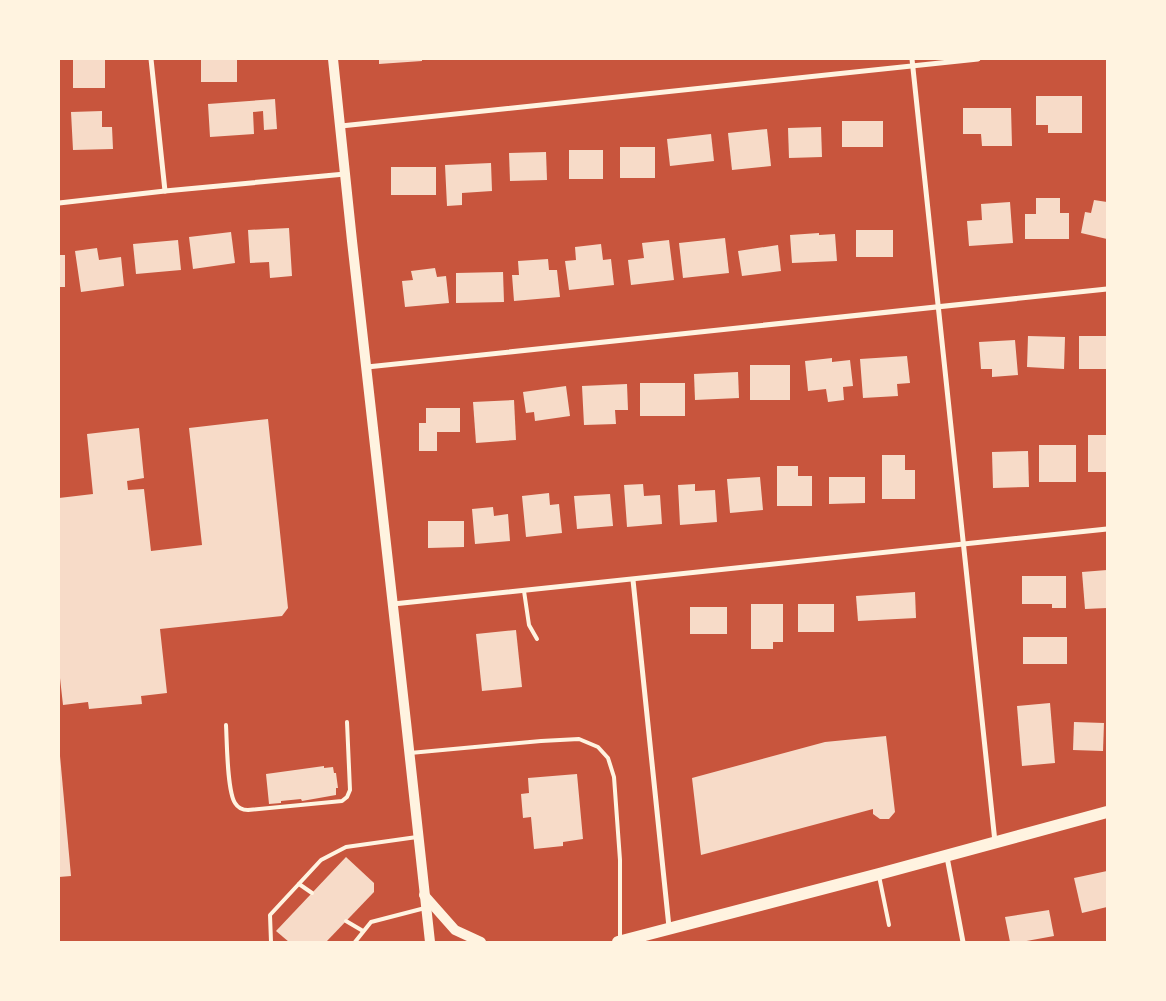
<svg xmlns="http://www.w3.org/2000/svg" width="1166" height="1001" font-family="Commissioner,sans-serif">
	<rect width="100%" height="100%" fill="#c8553d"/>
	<g fill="#f7dbc8">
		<rect x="73" y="59" width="32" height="29"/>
		<rect x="201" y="59" width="36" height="23"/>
		<path d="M379,59h43v2l-43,3z"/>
		<path d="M1036,96h46v37h-34v-8h-12z"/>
		<path d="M275,99l2,30 -13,1 -1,-19 -10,1 1,22 -44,3 -2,-33z"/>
		<path d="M963,108h48l1,38h-30l-1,-12h-18z"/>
		<path d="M102,111v16h10l1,22 -40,1 -2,-38z"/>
		<rect x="842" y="121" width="41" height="26"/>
		<path d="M821,127l1,30 -33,1 -1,-30z"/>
		<path d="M767,129l4,37 -39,4 -4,-37z"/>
		<path d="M711,134l3,27 -44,5 -3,-27z"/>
		<rect x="620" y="147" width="35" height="31"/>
		<rect x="569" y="150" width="34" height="29"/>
		<path d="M546,152l1,28 -37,1 -1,-28z"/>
		<path d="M491,163l1,28 -30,2v12l-15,1 -2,-41z"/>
		<rect x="391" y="167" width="45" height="28"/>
		<path d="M1036,198h24v15h9v26h-44v-25h11z"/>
		<path d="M1094,200l13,2v37l-26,-6 4,-21 6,1z"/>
		<path d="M1010,202l3,41 -44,3 -2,-25 15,-1 -1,-16z"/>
		<path d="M289,228l3,48 -22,2 -1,-16 -19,1 -2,-33z"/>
		<rect x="856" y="230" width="37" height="27"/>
		<path d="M231,232l4,31 -42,6 -4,-32z"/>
		<path d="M819,233v2l16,-1 2,27 -45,2 -2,-28z"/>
		<path d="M725,238l4,35 -46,5 -4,-35z"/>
		<path d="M178,240l3,30 -45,4 -3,-30z"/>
		<path d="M669,240l5,40 -43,5 -3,-25 16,-2 -2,-15z"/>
		<path d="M601,244l2,16 8,-1 3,26 -45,5 -4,-29 11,-1 -1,-13z"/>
		<path d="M778,245l3,26 -39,5 -4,-25z"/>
		<path d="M97,248l2,12 22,-3 3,29 -43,6 -6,-41z"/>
		<rect x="59" y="255" width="6" height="32"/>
		<path d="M548,259l1,11h8l3,27 -46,4 -2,-26h7l-1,-14z"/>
		<path d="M435,268l2,9 9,-1 3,27 -44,4 -3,-26 11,-1 -2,-9z"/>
		<path d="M503,272l1,30 -48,1v-30z"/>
		<path d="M1028,336l37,1 -1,32 -37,-2z"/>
		<rect x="1079" y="336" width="28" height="33"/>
		<path d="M1015,340l3,35 -26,2v-8h-11l-2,-27z"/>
		<path d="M907,356l3,27 -13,1 1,12 -35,2 -3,-39z"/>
		<path d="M832,358v4l18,-2 3,26 -10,1 1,13 -16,2 -2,-13 -18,2 -3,-30z"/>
		<rect x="750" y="365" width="40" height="35"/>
		<path d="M738,372l1,26 -44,2 -1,-26z"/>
		<rect x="640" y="383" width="45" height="33"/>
		<path d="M627,384l1,26h-13l1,14 -32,1 -2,-39z"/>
		<path d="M566,386l4,30 -35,5 -1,-9 -8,1 -3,-21z"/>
		<path d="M514,400l2,40 -40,3 -3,-41z"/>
		<path d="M426,408h34v24h-23v19h-18v-28h7z"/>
		<path d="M268,419l20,189 -6,8 -122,13 7,64 -26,3 1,8 -53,5 -1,-7 -25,3 -4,-36v-171l34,-4 -6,-60 52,-6 5,50 -17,3 1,9 16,-1 7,62 51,-6 -13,-117z"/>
		<rect x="1088" y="435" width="19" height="37"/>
		<rect x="1039" y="445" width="37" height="37"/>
		<path d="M1028,451l1,36 -36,1 -1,-36z"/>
		<path d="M882,455h23v15h10v29h-33z"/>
		<path d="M777,466h21v10h14v30h-35z"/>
		<path d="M760,477l3,33 -33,3 -3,-34z"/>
		<path d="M829,477h36v26l-36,1z"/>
		<path d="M643,484l1,12 16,-1 2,29 -35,3 -3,-42z"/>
		<path d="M695,484v7l20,-1 2,32 -37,3 -2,-40z"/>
		<path d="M549,493l1,12 9,-1 3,29 -36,4 -4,-41z"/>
		<path d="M610,494l3,32 -36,3 -3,-33z"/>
		<path d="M493,507l1,9 14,-2 2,27 -35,3 -3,-35z"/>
		<path d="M428,521h36v26l-36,1z"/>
		<path d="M1107,570v38l-22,1 -3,-37z"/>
		<path d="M1022,576h44v32h-14v-4h-30z"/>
		<path d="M915,592l1,26 -58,3 -2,-25z"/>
		<path d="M751,604h32v38h-10v7h-22z"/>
		<rect x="798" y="604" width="36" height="28"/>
		<rect x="690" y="607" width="37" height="27"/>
		<path d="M516,630l6,57 -40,4 -6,-57z"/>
		<rect x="1023" y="637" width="44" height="27"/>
		<path d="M1050,703l5,60 -33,3 -5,-60z"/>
		<path d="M1074,722l30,1 -1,28 -30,-1z"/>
		<path d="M886,736l9,76 -6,7h-9l-7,-5v-5l-172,46 -9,-77 133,-36z"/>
		<path d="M59,756h1l11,120 -12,1z"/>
		<path d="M324,766v2l9,-1 1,6h2l2,15h-2v7l-34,6 -1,-2 -20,2v2l-12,1 -3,-30z"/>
		<path d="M577,774l6,65 -20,3v4l-29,3 -3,-32 -8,1 -2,-24 8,-1 -1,-15z"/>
		<path d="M346,857l28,26v9l-48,50h-37l-13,-11z"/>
		<path d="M1107,871v36l-25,6 -8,-35z"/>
		<path d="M1049,910l5,26 -33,6h-11l-5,-25z"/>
	</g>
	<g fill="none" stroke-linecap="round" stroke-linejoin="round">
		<g stroke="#fff3e0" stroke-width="4">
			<path d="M524,591l5,34 8,14"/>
			<path d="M226,725c1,17 1,66 9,78 3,5 8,7 13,7l94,-9 5,-4 3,-7 -3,-68"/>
			<path d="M410,753l131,-12 38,-2 19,8 10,11 6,19 6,83v80"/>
			<path d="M879,876l10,49"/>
			<path d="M299,884l13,9"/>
			<path d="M346,921l17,10"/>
			<path d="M271,942l-1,-27 51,-55 25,-13 71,-10"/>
			<path d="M355,942l16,-20 54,-14"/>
		</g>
		<g stroke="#fff3e0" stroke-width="5">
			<path d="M151,59l14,132"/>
			<path d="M912,59l83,783"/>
			<path d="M341,126l637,-67"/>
			<path d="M59,203l106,-12 180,-17"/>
			<path d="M367,367l740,-78"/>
			<path d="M633,580l36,347"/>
			<path d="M393,604l714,-75"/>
			<path d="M947,857l16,85"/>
		</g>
		<g stroke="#fff3e0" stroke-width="10">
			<path d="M333,59l19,182 54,481 24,220"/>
			<path d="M424,895l31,35 26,12"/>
		</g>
		<path stroke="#fff3e0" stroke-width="12" d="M618,942l261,-68 228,-62"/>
	</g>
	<rect width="1166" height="1001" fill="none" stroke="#fff3e0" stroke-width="120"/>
</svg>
